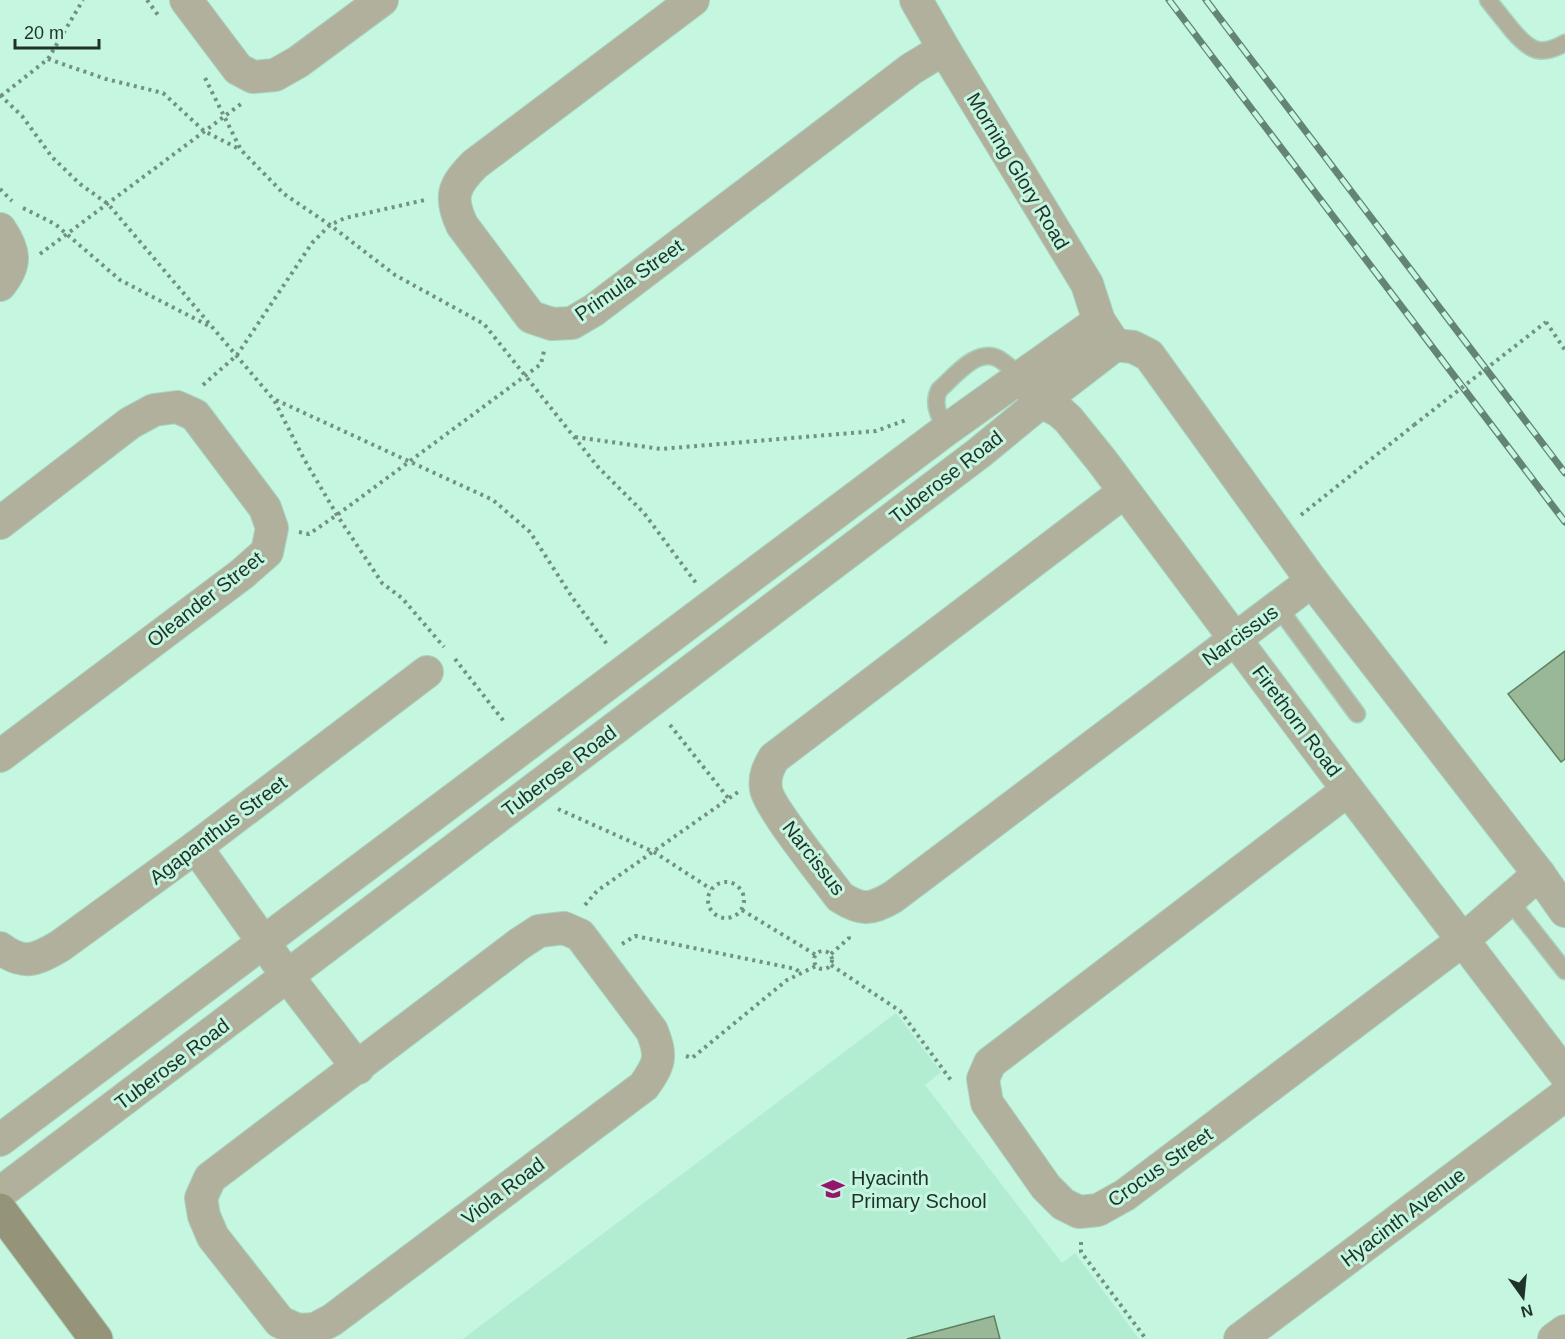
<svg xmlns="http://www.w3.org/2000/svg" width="1565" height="1339" font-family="Arial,sans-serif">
	<rect width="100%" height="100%" fill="#c5f6df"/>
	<path fill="#b2ecd1" d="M896,1013l45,59 -16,13 137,178 13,-10 64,86h-676z"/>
	<g fill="#98b897" stroke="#618061" stroke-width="1.5">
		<path d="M1565,651v108l-4,3 -53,-68z"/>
		<path d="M994,1316l6,23h-93z"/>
	</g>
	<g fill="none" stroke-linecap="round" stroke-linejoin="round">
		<g stroke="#a7d3be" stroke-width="19">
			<g id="lane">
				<path d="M1488,0c8,10 16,20 24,30 18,21 28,27 53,13"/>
				<path d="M946,430c-6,-13 -14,-25 -7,-40 14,-12 38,-44 60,-31 8,5 15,12 23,18"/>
				<path d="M1278,607l79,107"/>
				<path d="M1509,900l56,71"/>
			</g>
		</g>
		<g stroke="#a7d3be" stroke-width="34">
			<g id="street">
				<path d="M186,0l52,69 15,8 22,-2 23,-13 84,-62"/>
				<path d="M693,0l-218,164c-22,22 -26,33 -13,61l69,92 21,7 20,-1 22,-13 317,-241 33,-20"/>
				<path d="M916,0l28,49 143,235 12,37 12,18"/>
				<path d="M0,229c15,22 17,35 0,56"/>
				<path d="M1115,345l18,2 16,8 163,226 227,293 26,37"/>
				<path d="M1030,388l11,14 18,9 9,8 34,42 246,329 217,284"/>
				<path d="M1124,492l-350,266c-6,10 -10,19 -8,31 2,17 60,89 74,108 22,14 31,13 53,0l419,-316"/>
				<path d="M0,523l130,-100 24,-13 23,-3 18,8 70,93 7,20 -5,24 -25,22 -242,182"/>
				<path d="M1348,790l-358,273 -7,16 4,24 59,84 17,17 16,8 19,-2 27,-15 338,-255 76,-66"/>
				<path d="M196,847l92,130 70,91"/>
				<path d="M564,928l16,7 72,96c10,26 8,32 -8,55l-312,234 -17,9 -17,1 -18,-8 -67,-85 -9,-21 -3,-18 9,-20 309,-234 20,-13z"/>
				<path d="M0,948c24,18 36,12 60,-2l136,-99 231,-175"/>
				<path d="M0,1140l946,-710 153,-109"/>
				<path d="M0,1193l979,-740 62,-51 74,-57"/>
				<path d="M1240,1339l325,-244"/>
				<path d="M1554,1339l11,-8"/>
			</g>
		</g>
		<g stroke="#a7d3be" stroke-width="35">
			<path id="secondary" d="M0,1210l96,129"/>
		</g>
		<g stroke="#719283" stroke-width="4" stroke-dasharray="3 4.5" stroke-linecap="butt">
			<path d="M147,0l11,15"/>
			<path d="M48,59l58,20 57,14 41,38 35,18"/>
			<path d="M205,78l36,72 43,44 46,31 65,50 89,49 114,143 46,46 52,70"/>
			<path d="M0,95l22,21 30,41 28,27 28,20 166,196 30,59 33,56 45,68 20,15 42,49"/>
			<path d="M1,96l47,-37 35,-59"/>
			<path d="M0,189l12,12"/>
			<path d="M23,208l32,16 65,56 91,47"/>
			<path d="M40,254l201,-150"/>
			<path d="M1546,322l19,28"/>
			<path d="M203,385l34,-30 75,-112 18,-18 15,-7 80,-18"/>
			<path d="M276,400l217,100 37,32 42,65 37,50"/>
			<path d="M575,437l86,12 215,-18 30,-11"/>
			<path d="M1301,515l113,-90"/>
			<path d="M299,532l10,2 28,-19 188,-139 16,-12 3,-13"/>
			<path d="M455,659l51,65"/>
			<path d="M670,725l59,74"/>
			<path d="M558,809l96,43 57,37"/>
			<circle cx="726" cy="900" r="18"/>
			<path d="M585,905l12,-14 141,-99"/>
			<path d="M742,910l74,45"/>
			<path d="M622,944l13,-8 161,33 4,4"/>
			<circle cx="823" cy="960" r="9"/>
			<path d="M831,954l18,-16v-4"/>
			<path d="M831,965l69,46 53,72"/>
			<path d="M686,1056l6,2 95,-78 29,-14"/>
			<path d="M1081,1242v10l65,87"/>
		</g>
		<use href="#lane" stroke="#b1b09d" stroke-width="16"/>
		<use href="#street" stroke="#b1b09d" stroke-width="32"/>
		<use href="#secondary" stroke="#969478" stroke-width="33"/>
		<g stroke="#648475" stroke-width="7">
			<g id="rail">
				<path d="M1169,0l396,522"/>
				<path d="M1206,0l359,473"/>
			</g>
		</g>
		<use href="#rail" stroke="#c5f6df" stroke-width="4.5" stroke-dasharray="14" stroke-linecap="butt"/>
		<path stroke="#719283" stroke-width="4" stroke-dasharray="3 4.5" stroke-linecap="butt" d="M1414,425l132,-103"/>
	</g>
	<defs>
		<g id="school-bare" transform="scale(1.8)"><path d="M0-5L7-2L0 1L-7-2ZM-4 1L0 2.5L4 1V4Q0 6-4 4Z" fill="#96166e" stroke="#c5f6df" stroke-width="2.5" paint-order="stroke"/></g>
	</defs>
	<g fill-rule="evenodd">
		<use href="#school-bare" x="833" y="1189"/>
	</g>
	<g text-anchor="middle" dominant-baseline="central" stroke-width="6" stroke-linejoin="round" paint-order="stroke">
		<g font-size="20" fill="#1f322a" stroke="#c5f6df">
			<text transform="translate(1018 171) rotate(59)">Morning Glory Road</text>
			<text transform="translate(629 280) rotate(-35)">Primula Street</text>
			<text transform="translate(946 477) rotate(-38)">Tuberose Road</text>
			<text transform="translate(205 599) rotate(-38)">Oleander Street</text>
			<text transform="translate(1240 635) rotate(-36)">Narcissus</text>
			<text transform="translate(1297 721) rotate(53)">Firethorn Road</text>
			<text transform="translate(559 771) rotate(-37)">Tuberose Road</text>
			<text transform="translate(218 830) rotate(-37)">Agapanthus Street</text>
			<text transform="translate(814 858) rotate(52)">Narcissus</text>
			<text transform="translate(172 1064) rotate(-37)">Tuberose Road</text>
			<text transform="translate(1160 1167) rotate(-35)">Crocus Street</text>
			<text transform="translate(503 1191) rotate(-37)">Viola Road</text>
			<text transform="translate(1403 1217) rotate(-37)">Hyacinth Avenue</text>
		</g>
		<g font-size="20" fill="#1f322a" stroke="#c5f6df" text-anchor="start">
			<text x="851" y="1178">Hyacinth<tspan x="851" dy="23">Primary School</tspan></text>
		</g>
	</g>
	<g transform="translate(1523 1297) rotate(165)" stroke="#c5f6df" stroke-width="4.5" paint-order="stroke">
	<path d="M0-4.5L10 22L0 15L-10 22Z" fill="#1f322a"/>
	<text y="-9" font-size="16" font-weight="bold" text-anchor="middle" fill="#1f322a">N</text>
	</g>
	<path d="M15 39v9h84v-9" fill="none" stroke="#1f322a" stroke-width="3"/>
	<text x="24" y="39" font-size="18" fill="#1f322a" stroke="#c5f6df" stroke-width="4.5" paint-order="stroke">20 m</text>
</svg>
